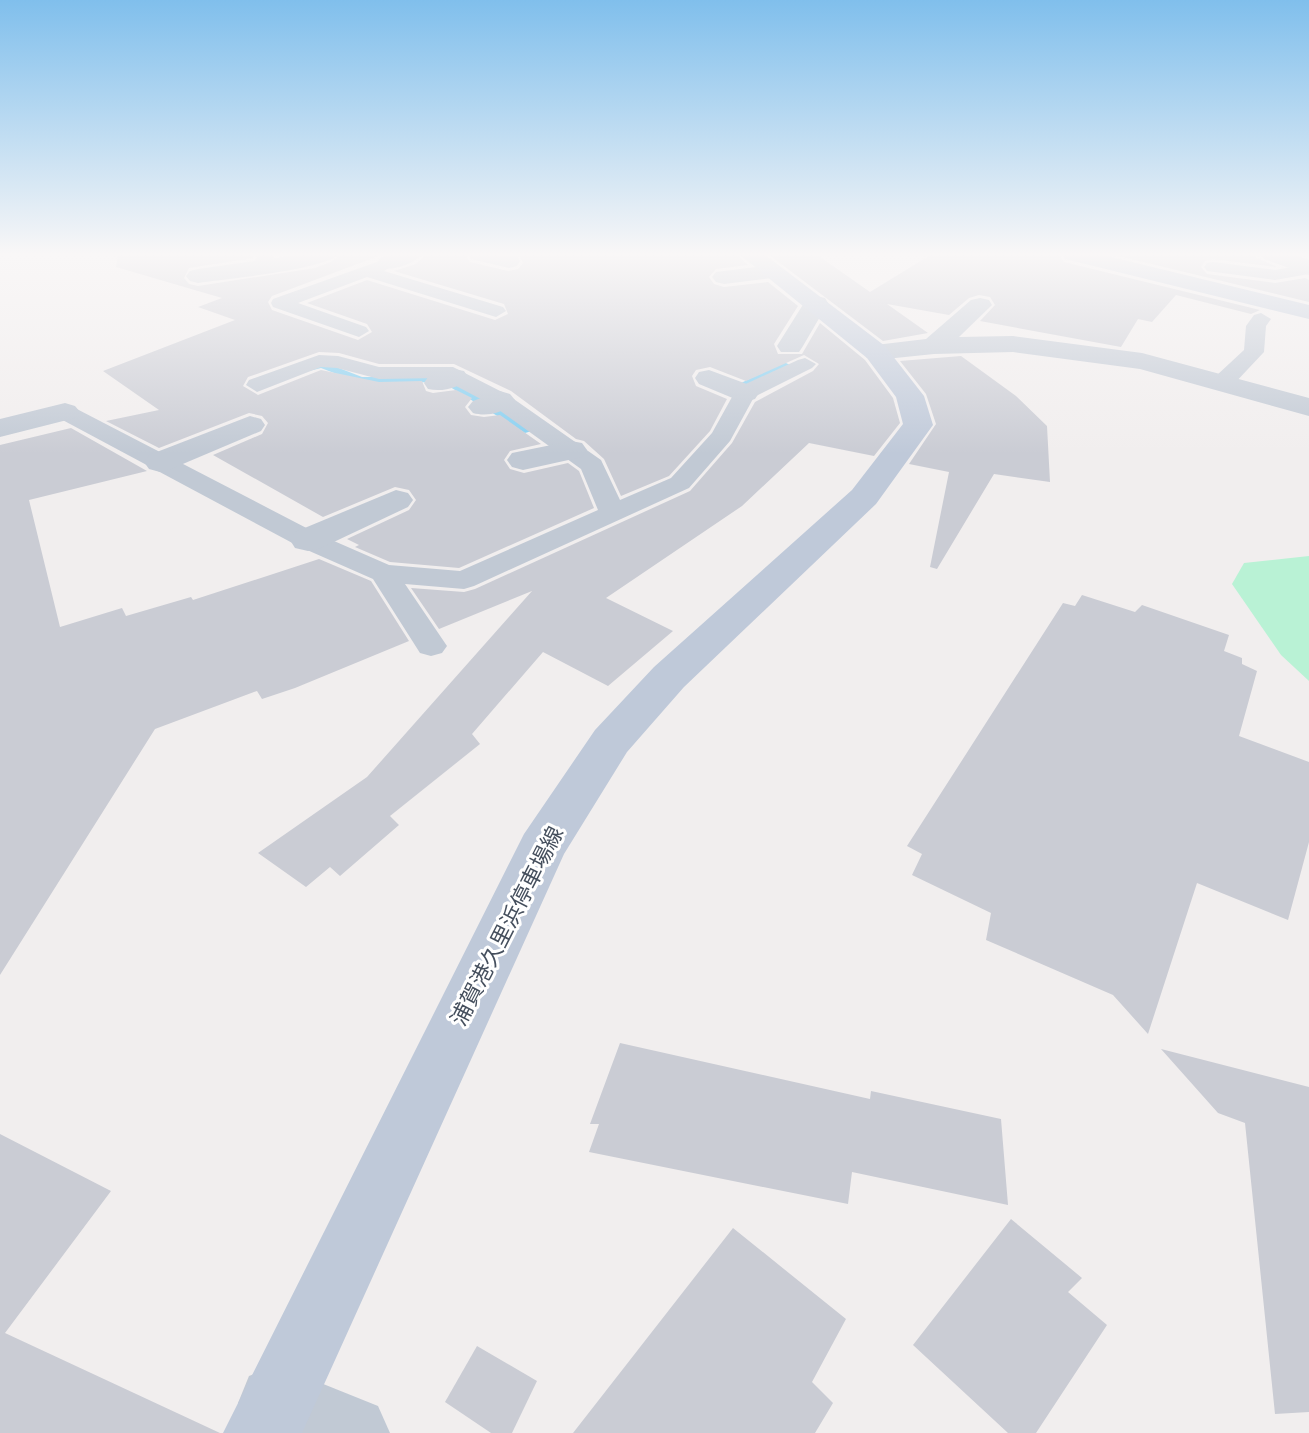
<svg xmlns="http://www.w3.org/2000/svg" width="1309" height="1433" font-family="Rubik,'Noto Sans JP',sans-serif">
	<rect width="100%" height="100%" fill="#f1eeee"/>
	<path fill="#b9f2d5" d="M1309,556v125l-28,-26 -49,-71 12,-21z"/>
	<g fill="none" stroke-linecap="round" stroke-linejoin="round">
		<g fill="#84cff1" fill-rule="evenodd">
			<path d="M321,361l41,16h86l87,53 -10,3 -83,-51 -82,1 -39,-15 -12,3 -6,-3z"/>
			<path d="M784,362l6,3 -2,2 -41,20 -10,-2z"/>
		</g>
	</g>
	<g fill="#caccd4">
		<path d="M118,254h137l-2,4 -64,10 -5,10 5,6 9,2 117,-18 16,-6 10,-8h43l-112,42 -4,6 4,8 86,30 14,-8 -5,-8 -60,-21 60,-23 128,40 13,-6 -4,-10 -110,-33 22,-7 10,-10h39l5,8 38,9 10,-2 5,-6 -5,-9h218l12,11 -32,4 -7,8 5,7 10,3 44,-5 30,24 -24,38 4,10h24l18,-31 45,37 28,38 7,25 -26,33 -65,-13 -67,63 -136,92 67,33 -65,55 -65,-34 -71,82 8,10 -90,72 9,9 -59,51 -10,-9 -24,20 -48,-34 109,-76 165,-186 -93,38 -28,-41 53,4 11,-3 215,-98 42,-48 23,-41 58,-31 6,-7 -15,-9 -58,26 -36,-14 -14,3 -4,6 4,10 31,13 -17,32 -41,45 -48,20 -17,-37 -20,-18 -8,-2 -65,-48 -57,-27h-75l-40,-11 -20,-1 -71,25 -5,9 15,9 63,-25 58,12 43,-1 4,10 7,2 23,-3 16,8 -7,9 6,8 13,2 16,-2 41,29 -31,7 -6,9 6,9 14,4 44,-10 11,8 15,37 -135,60 -69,-6 -35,-15 4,-2 -12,-6 62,-29 7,-10 -7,-10 -14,-3 -72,30 -110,-62 49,-21 6,-11 -6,-7 -13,-3 -90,35 -53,-27 53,-11 -56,-39 132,-51 -37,-13 24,-9 -106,-31z"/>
		<path d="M768,254h48l54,38 62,-38h127l5,8 196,48 -9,4 -75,-19 -24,27 -14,-3 -17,28 -141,-26 15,-16 -5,-8 -11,-2 -10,3 -20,17 -62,-11 41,29 -45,8z"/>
		<path d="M1110,254h138l29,13 -64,-8 -8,2 -4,6 6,7 68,9 30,-5 4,2v22z"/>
		<path d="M961,356l55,40 31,30 3,56 -56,-8 -57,95 -7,-2 19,-95 -40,-8 27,-40 -10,-30 -26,-33z"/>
		<path d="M71,428l76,43 -118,29 31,127 62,-19 4,8 65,-19 2,3 126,-41 52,22 38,60 -114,47 -33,11 -5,-8 -102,38 -155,246v-530z"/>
		<path d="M1082,595l53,17 7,-7 87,30 -5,16 18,7v6l15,7 -18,65 70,26v80l-21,78 -91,-37 -49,151 -35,-39 -127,-55 5,-27 -79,-38 10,-21 -15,-8 156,-243 12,3z"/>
		<path d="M620,1043l250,56 1,-8 130,28 7,86 -156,-33 -4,32 -259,-52 10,-28h-9z"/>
		<path d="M1161,1049l148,38v325l-34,2 -30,-291 -27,-10z"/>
		<path d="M0,1134l111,57 -106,142 215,100h-220z"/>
		<path d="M1011,1219l71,59 -14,14 39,33 -71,108h-28l-95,-88z"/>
		<path d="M733,1228l113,91 -34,63 21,21 -18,30h-242z"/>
		<path d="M477,1346l60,35 -25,52h-21l-46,-31z"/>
	</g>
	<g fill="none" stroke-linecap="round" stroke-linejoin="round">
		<g fill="#c1c9d4" fill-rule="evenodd">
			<path d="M258,254h17l-7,17h-12l-3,-4z"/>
			<path d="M388,258l9,5 -13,8 119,36 3,4 -10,6 -129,-40 -69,26 68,24 3,4 -10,6 -86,-30 -2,-4 2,-4z"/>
			<path d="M1213,262l62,8 34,-6v10l-34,6 -68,-9 -3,-4 3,-4z"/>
			<path d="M1261,313l10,6 -5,7 -2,26 -32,34h-16l-3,-5 3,-5 28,-26 2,-24 8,-11z"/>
			<path d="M319,355l19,1 41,11h74l55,28 93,65 19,40 51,-22 41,-45 25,-45 61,-28 7,-2 11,6 -4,4 -58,29 -24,44 -41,47 -215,98 -10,3 -59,-5 42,62 -5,7 -11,3 -11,-3 -47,-74 -75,-33 -241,-129 -3,-5 3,-5h16l245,127 71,31 71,6 138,-61 -17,-41 -89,-64 -51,-27 -62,1 -42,-11 -16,-1 -64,25 -11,-7 3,-5z"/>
		</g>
		<g fill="#c1c9d4" fill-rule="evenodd">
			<path d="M304,254h34c-12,16 -115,25 -140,29l-8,-2 -4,-5 4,-5 8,-2z"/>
			<path d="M392,254h31c-9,10 -30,17 -43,14l-3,-5 3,-5z"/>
			<path d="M468,254l49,2 3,5 -3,5 -8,2 -38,-9z"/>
			<path d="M1261,254h31l17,6v15l-45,-16z"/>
			<path d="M772,265l8,2 4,5 -4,5 -56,7 -8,-2 -4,-5 4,-5z"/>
			<path d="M816,296l9,2 3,5 -25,43 -4,6h-18l-4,-6 27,-43 3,-5z"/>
			<path d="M980,298l9,2 3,5 -33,32 54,-1 129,17 167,45v18l-169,-47 -127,-17 -79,2 -58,6 -9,-2 -4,-6 4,-6 59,-7 45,-39z"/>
			<path d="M454,369l10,2 4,6c-8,12 -27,15 -40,12l-4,-6 4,-6z"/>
			<path d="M709,370l46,17 4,6 -4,6 -10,3 -10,-3 -36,-15 -4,-6 4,-6z"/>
			<path d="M500,391l10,3 5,6c-9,13 -28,17 -42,13l-5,-6 5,-6z"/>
			<path d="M65,403l10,3 5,6 -5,6 -75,19v-18z"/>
			<path d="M250,416l11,3 4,6 -4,6 -90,38 -11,3 -11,-3 -5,-7 5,-7z"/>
			<path d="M571,441l11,2 5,7 -5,7 -59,13 -11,-3 -5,-7 5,-7z"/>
			<path d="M396,490l12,3 5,7 -5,7 -87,41 -13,3 -13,-3 -5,-8 5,-8z"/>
			<path d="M276,1365l102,41 12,27h-134l-7,-3 -11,-27 11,-27z"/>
		</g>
		<g fill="#bfc9d9" fill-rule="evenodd">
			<path d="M739,254h25l121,92 39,50 9,29 -57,79 -192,183 -57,65 -63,102 -262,579h-79l301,-599 71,-104 59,-63 198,-177 51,-66 -7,-27 -29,-39z"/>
			<path d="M1062,254h37l210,51v14l-244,-60z"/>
		</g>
	</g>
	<linearGradient id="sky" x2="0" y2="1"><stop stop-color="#80bfec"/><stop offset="0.56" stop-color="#f9f7f7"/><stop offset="1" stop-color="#f9f7f7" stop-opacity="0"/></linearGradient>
	<rect width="1309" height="454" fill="url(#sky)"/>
	<g text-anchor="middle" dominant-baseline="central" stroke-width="6" stroke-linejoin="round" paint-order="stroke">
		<g font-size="22" fill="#454f5d" stroke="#fff">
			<text transform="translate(507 926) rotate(-63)">浦賀港久里浜停車場線</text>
		</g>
	</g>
</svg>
